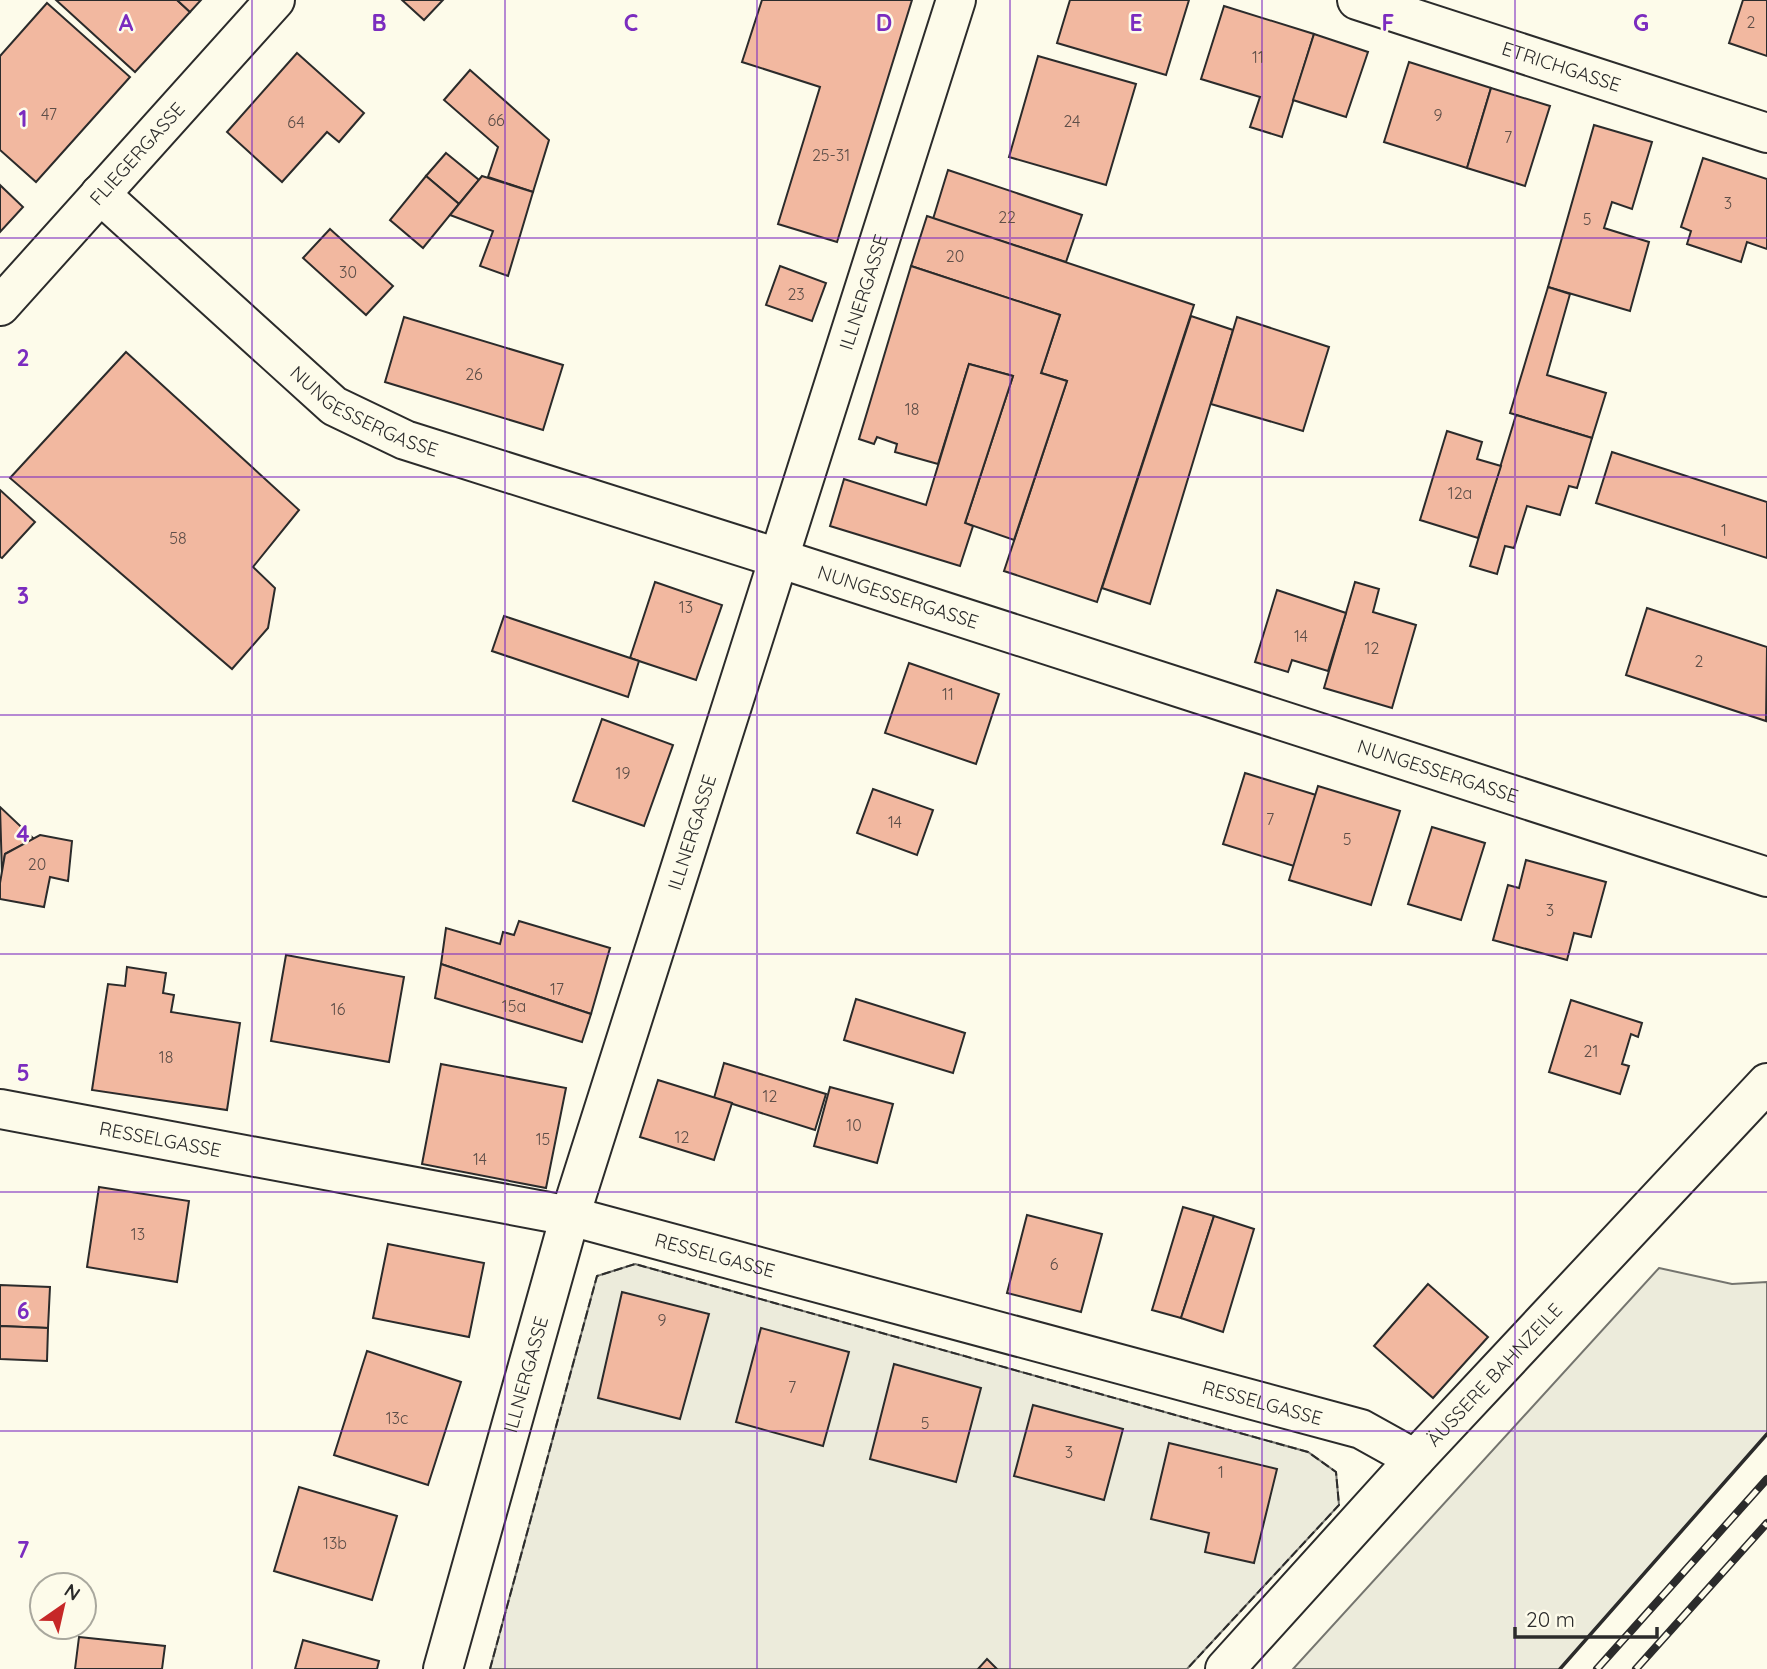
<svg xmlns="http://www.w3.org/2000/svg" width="1767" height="1669" font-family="Quicksand,sans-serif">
	<rect width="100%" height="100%" fill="#fdfbea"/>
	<g fill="#ecebdb" stroke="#74746e" stroke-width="2">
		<path d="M635,1264l673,188 28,20 3,33 -152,164h-697l107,-393z"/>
		<path d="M1659,1268l73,16 35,-2v152l-207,235h-267z"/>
	</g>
	<g fill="#f2b8a0" stroke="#2b2b2b" stroke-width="2">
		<path d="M56,0h121l13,12 -55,60z"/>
		<path d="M177,0h24l-11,12z"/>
		<path d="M402,0h41l-19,20z"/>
		<path d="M762,0h150l-75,242 -59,-18 42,-137 -78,-25z"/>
		<path d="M1070,0h119l-23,75 -109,-32z"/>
		<path d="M1743,0h24v56l-38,-13z"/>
		<path d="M47,3l83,74 -94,105 -36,-32v-94z"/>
		<path d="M1224,6l90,28 -32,103 -32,-10 10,-30 -59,-18z"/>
		<path d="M1314,34l54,18 -22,65 -53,-17z"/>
		<path d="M297,53l67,60 -25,29 -12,-10 -45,50 -55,-50z"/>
		<path d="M1038,56l98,28 -30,101 -97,-28z"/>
		<path d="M1409,62l82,26 -24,80 -83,-26z"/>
		<path d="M470,70l79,70 -16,52 -45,-15 10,-30 -54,-47z"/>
		<path d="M1491,88l59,18 -25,80 -58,-18z"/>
		<path d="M1594,125l58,17 -20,67 -20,-7 -8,26 45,14 -19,69 -82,-24z"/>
		<path d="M446,153l33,27 -20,24 -33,-28z"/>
		<path d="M1703,158l64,21v70l-20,-7 -6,20 -54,-18 4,-13 -10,-4z"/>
		<path d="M948,170l134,45 -16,47 -133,-43z"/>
		<path d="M426,176l33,28 -36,44 -33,-28z"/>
		<path d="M482,176l51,16 -25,84 -28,-10 13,-35 -43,-16z"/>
		<path d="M0,185l23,22 -23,25z"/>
		<path d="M927,216l267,89 -97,297 -93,-31 63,-190 -26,-8 19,-58 -149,-49z"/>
		<path d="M330,229l63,57 -27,29 -63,-57z"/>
		<path d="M780,266l46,17 -14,38 -46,-16z"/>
		<path d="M911,266l149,49 -19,58 26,8 -53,159 -49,-17 48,-147 -44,-12 -31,100 -43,-12 2,-8 -20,-7 -3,7 -15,-5z"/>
		<path d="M1548,287l22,7 -23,81 59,18 -14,45 -82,-25z"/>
		<path d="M1191,316l42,14 -83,274 -48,-16z"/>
		<path d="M404,317l159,48 -20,65 -158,-48z"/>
		<path d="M1237,317l92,30 -26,84 -92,-27z"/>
		<path d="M126,352l173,158 -46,57 22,21 -7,40 -36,41 -222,-191z"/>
		<path d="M969,364l44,12 -48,147 8,3 -13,40 -130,-40 14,-47 82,26z"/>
		<path d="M1516,415l76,23 -15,50 -8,-2 -9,29 -33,-9 -13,42 -9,-2 -8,28 -27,-8z"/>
		<path d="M1447,431l35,11 -5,17 24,7 -23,72 -58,-18z"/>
		<path d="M1612,452l155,50v56l-171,-55z"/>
		<path d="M0,490l35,32 -33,36 -2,-1z"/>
		<path d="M655,582l67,23 -26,75 -66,-22z"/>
		<path d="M1355,582l24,7 -6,23 43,13 -24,83 -68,-20z"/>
		<path d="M1277,590l69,23 -18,58 -36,-11 -4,12 -33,-10z"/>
		<path d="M1647,608l120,39 -1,74 -140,-46z"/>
		<path d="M504,616l135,45 -11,36 -136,-46z"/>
		<path d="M909,663l90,31 -23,70 -91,-31z"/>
		<path d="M602,719l71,26 -29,81 -71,-25z"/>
		<path d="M1245,773l71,22 -22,71 -71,-22z"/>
		<path d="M1318,786l82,25 -29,94 -82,-25z"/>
		<path d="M873,789l60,21 -16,45 -60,-22z"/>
		<path d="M0,807l34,32 -29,15 -3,20z"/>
		<path d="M1432,827l53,16 -24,77 -53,-16z"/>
		<path d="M40,835l32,6 -4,40 -18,-4 -6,30 -44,-8v-16l5,-29z"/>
		<path d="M1526,860l80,22 -15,55 -17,-4 -7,27 -74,-20 15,-55 11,3z"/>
		<path d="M519,921l91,27 -19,66 -150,-50 5,-36 54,16 3,-12 11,3z"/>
		<path d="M286,955l118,22 -15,85 -118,-21z"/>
		<path d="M441,964l150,50 -9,28 -147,-44z"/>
		<path d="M127,967l39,6 -3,20 11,2 -3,17 69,11 -13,87 -135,-20 16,-106 17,2z"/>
		<path d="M856,999l109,34 -12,40 -109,-33z"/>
		<path d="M1571,1000l71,23 -4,14 -7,-3 -9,30 7,2 -9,28 -71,-22z"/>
		<path d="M724,1063l102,31 -11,36 -101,-32z"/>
		<path d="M441,1064l125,24 -20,100 -124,-24z"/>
		<path d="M658,1080l74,23 -18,57 -74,-23z"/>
		<path d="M830,1087l63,17 -16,59 -63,-17z"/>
		<path d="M99,1187l90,14 -12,81 -90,-15z"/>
		<path d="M1183,1207l31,9 -33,102 -29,-8z"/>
		<path d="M1027,1215l75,19 -21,78 -74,-19z"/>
		<path d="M1214,1216l40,13 -31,103 -42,-14z"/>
		<path d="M388,1244l96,19 -15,74 -96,-19z"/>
		<path d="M1428,1284l60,53 -55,61 -59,-52z"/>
		<path d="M0,1285l50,2 -2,41 -48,-2z"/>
		<path d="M622,1292l87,22 -29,105 -82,-21z"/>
		<path d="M0,1326l48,2 -1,33 -47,-2z"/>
		<path d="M761,1328l88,24 -26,94 -87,-24z"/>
		<path d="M367,1351l94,31 -33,103 -94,-30z"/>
		<path d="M894,1364l87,24 -25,94 -86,-23z"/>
		<path d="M1033,1405l90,24 -19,71 -90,-24z"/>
		<path d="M1169,1443l108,26 -23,94 -49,-11 4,-19 -58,-14z"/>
		<path d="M299,1487l98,29 -25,84 -98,-29z"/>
		<path d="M79,1637l86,9 -3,23h-87z"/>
		<path d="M303,1640l76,21 -2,8h-82z"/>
		<path d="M987,1659l10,10h-19z"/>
	</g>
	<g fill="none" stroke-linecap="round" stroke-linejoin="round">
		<g stroke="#2b2b2b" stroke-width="42">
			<g id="street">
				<path id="s1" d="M1357,0l410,133"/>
				<path id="s2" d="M100,194l234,212 71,34 373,118 989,319"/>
				<path id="s3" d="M0,306l275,-306"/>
				<path id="s4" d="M0,1109l570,107 791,213 54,30"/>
				<path id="s5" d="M443,1669l127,-453 386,-1216"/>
				<path id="s6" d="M1225,1669l190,-210 352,-376"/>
			</g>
		</g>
		<use href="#street" stroke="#fdfbea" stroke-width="38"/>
		<g stroke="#2b2b2b" stroke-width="8">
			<g id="rail">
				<path d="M1597,1669l170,-190"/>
				<path d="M1636,1669l131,-146"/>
			</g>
		</g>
		<use href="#rail" stroke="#fdfbea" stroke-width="5" stroke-dasharray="16" stroke-linecap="butt"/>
		<path stroke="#2b2b2b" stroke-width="2" stroke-dasharray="9 3.5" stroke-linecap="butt" d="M490,1669l107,-393 38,-12 673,188 28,20 3,33 -152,164"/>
		<path stroke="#2b2b2b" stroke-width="3.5" d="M1560,1669l207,-235"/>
	</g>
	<path fill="none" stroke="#7b2cbf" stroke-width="2" stroke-opacity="0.55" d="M252,0v1669M505,0v1669M757,0v1669M1010,0v1669M1262,0v1669M1515,0v1669M0,238h1767M0,477h1767M0,715h1767M0,954h1767M0,1192h1767M0,1431h1767"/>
	<g text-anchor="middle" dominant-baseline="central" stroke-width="5" stroke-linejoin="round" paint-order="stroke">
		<g font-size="16" fill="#5d4e48">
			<text x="1751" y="22">2</text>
			<text x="1258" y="57">11</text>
			<text x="49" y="114">47</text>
			<text x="1438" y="115">9</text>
			<text x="496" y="120">66</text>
			<text x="1072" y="121">24</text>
			<text x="296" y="122">64</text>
			<text x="1508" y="137">7</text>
			<text x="831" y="155">25-31</text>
			<text x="1728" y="203">3</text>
			<text x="1007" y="217">22</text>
			<text x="1587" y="219">5</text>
			<text x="955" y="256">20</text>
			<text x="348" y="272">30</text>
			<text x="796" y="294">23</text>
			<text x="474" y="374">26</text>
			<text x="912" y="409">18</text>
			<text x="1460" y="493">12a</text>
			<text x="1724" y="530">1</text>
			<text x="178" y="538">58</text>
			<text x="686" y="607">13</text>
			<text x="1301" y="636">14</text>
			<text x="1372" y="648">12</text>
			<text x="1699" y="661">2</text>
			<text x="948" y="694">11</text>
			<text x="623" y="773">19</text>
			<text x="1270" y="819">7</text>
			<text x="895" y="822">14</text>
			<text x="1347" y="839">5</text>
			<text x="37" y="864">20</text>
			<text x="1550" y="910">3</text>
			<text x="557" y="989">17</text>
			<text x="514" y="1006">15a</text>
			<text x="338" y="1009">16</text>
			<text x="1591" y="1051">21</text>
			<text x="166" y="1057">18</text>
			<text x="770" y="1096">12</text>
			<text x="854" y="1125">10</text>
			<text x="682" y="1137">12</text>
			<text x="543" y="1139">15</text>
			<text x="480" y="1159">14</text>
			<text x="138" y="1234">13</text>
			<text x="1054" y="1264">6</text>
			<text x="662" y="1320">9</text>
			<text x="792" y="1387">7</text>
			<text x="397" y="1418">13c</text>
			<text x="925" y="1423">5</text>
			<text x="1069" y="1452">3</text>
			<text x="1221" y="1472">1</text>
			<text x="335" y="1543">13b</text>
		</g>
		<g font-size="19" fill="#2b2b2b" stroke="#fdfbea">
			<text stroke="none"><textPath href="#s1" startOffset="215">ETRICHGASSE</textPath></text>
			<text stroke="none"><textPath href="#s3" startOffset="205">FLIEGERGASSE</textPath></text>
			<text stroke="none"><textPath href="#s5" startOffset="1440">ILLNERGASSE</textPath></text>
			<text stroke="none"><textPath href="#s2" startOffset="345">NUNGESSERGASSE</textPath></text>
			<text stroke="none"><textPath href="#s2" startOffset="912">NUNGESSERGASSE</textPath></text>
			<text stroke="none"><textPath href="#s2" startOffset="1479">NUNGESSERGASSE</textPath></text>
			<text stroke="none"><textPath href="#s5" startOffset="873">ILLNERGASSE</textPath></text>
			<text stroke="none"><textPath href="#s4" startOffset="163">RESSELGASSE</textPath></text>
			<text stroke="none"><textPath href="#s4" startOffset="730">RESSELGASSE</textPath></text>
			<text stroke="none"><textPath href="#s5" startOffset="306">ILLNERGASSE</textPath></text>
			<text stroke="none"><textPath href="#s6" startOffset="399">ÄUSSERE BAHNZEILE</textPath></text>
			<text stroke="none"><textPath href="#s4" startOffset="1297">RESSELGASSE</textPath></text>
		</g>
	</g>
	<g font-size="23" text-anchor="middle" font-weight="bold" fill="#7b2cbf" stroke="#fdfbea" stroke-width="5" stroke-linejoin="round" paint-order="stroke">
		<text x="126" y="31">A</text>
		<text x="379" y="31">B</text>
		<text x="631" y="31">C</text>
		<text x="884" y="31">D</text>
		<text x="1136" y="31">E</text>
		<text x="1388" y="31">F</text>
		<text x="1641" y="31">G</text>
		<text x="23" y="127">1</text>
		<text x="23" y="366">2</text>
		<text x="23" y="604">3</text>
		<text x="23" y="842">4</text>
		<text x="23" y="1081">5</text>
		<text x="23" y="1319">6</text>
		<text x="23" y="1558">7</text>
	</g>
	<g transform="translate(63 1606) rotate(34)"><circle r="33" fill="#fdfbea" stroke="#a9a89e" stroke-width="2"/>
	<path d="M0-5L12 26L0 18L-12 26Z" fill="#c62828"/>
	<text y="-10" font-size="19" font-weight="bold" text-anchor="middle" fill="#2b2b2b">N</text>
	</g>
	<path d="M1515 1627v10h142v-10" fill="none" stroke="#2b2b2b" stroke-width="3.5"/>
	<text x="1526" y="1627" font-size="21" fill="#2b2b2b" stroke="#fdfbea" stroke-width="5" paint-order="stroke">20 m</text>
</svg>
